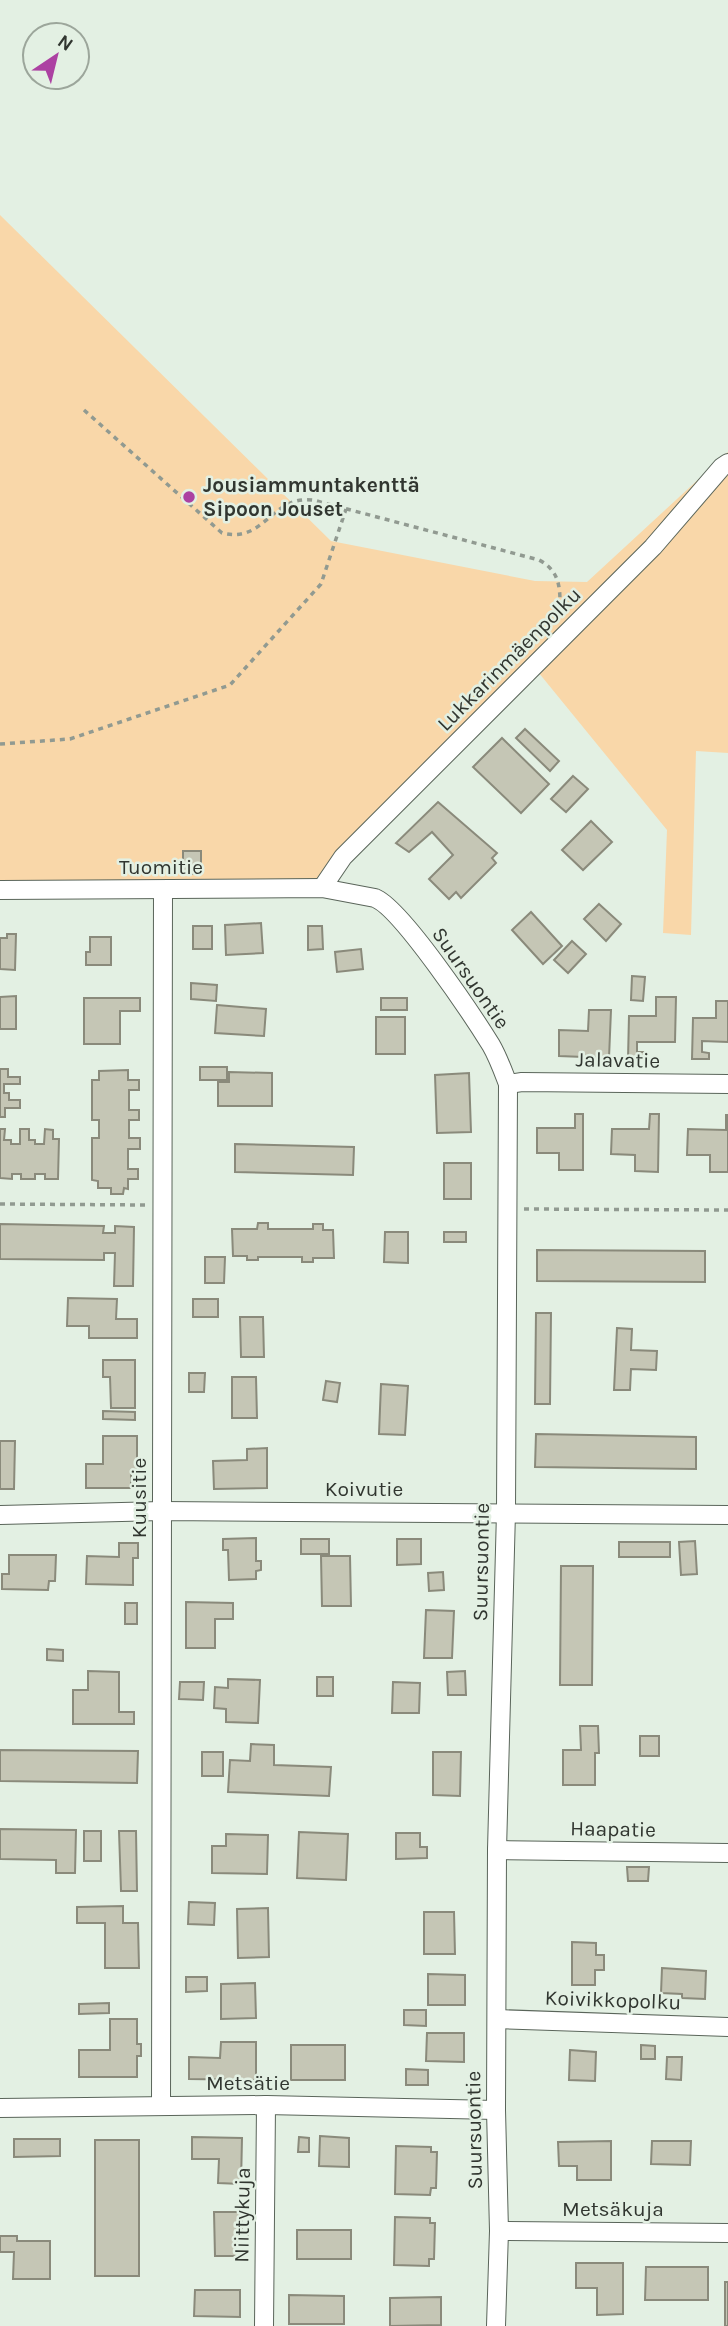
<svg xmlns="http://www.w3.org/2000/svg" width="728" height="2326" font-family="Karla,sans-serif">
	<rect width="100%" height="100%" fill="#e3f0e3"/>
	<path fill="#f9d7a9" d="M0,215l331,326 204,40 52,1 141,-130v301l-32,-2 -5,184 -28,-2 4,-103 -133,-163 -209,213h-325z"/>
	<g fill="#c5c6b5" stroke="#8a8a7b" stroke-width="2">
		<path d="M525,729l34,32 -9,10 -34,-33z"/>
		<path d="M502,738l47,46 -28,29 -48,-46z"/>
		<path d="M573,776l15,13 -22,23 -15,-13z"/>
		<path d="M438,802l59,51 -5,5 4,5 -35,35 -5,-6 -7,7 -20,-20 24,-24 -21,-23 -23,20 -13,-9z"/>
		<path d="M591,821l21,21 -29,28 -21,-20z"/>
		<rect x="183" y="851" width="18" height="23"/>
		<path d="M599,904l22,20 -15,17 -22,-22z"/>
		<path d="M531,912l31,34 -19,18 -31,-34z"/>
		<path d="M261,923l2,30 -37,2 -1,-30z"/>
		<rect x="193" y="926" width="19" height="23"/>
		<path d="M308,926h14l1,23 -15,1z"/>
		<path d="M7,934h9l-1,36 -15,-1v-31h7z"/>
		<path d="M90,937h21v28h-25v-13h4z"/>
		<path d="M572,941l14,13 -18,19 -14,-13z"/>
		<path d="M361,949l2,20 -26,3 -2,-20z"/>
		<path d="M632,976l13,1 -2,24 -12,-1z"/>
		<path d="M191,983l26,2 -1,16 -25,-2z"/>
		<path d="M16,996v33h-16v-32z"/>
		<path d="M656,997h20l-1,45h-38v10h9v7h-18l1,-43h27z"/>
		<path d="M84,998h56v13h-20v33h-36z"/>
		<rect x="381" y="998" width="26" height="12"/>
		<path d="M716,1001h12v41l-26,-1v11l7,1v6h-17l1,-41h23z"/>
		<path d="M217,1005l49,4 -2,27 -49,-3z"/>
		<path d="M589,1010h22l-2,48 -50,-2v-26l29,1z"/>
		<rect x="376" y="1017" width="29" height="37"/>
		<rect x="200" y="1067" width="27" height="13"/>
		<path d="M0,1069h8v8h12v7h-16v9h5v7h11v8h-15v9h-5z"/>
		<path d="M128,1070v10h11v10h-10v20h10v10h-10v18h11v11h-12v20h10v10h-10v10l-4,-1 -1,6h-12v-6h-13v-7l-6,-1v-42h7v-18h-7v-40h7v-9z"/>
		<path d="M229,1072l43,1v33h-54v-24h11z"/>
		<path d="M469,1073l2,59 -34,1 -2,-58z"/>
		<path d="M575,1114h8v56h-24v-17h-22v-25h38z"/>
		<path d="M650,1114h9l-1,58 -23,-1v-16l-24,-1 1,-25h37z"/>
		<path d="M726,1115h2v57h-18v-17h-23l1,-26 38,1z"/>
		<path d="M0,1129h5l-1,11h7v4h9v-15h9v11h6v4h9l1,-15 8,1v9h6l-1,40h-13v-5h-10v5h-14v-5h-9v5l-12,-1z"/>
		<path d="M235,1144l119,3 -1,28 -118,-3z"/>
		<rect x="444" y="1163" width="27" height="36"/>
		<path d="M258,1223h10v6h45v-5h10v6h10l1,28h-21v4h-11v-5h-44v3h-11v-4h-14l-1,-27h25z"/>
		<path d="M0,1224l104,2 -1,7h12v-7l19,1 -1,59h-19l1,-33h-11v7l-104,-1z"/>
		<path d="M385,1232h23v31l-24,-1z"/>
		<rect x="444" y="1232" width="22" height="10"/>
		<path d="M537,1250l168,1v31l-168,-1z"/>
		<path d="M205,1257h20l-1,26h-19z"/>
		<path d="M68,1298l49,1 -1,20h21v19h-48v-12h-22z"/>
		<rect x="193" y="1299" width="25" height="18"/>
		<path d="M536,1313h15l-1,91h-15z"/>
		<path d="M240,1317h23l1,40h-23z"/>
		<path d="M617,1328l15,1 -1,21 26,1 -1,19 -25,-1 -1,21h-16z"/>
		<path d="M103,1360h32v48h-24l-1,-31h-7z"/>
		<path d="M189,1373h16l-1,19h-15z"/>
		<path d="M232,1377h24l1,41h-25z"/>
		<path d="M326,1381l14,2 -3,19 -14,-2z"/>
		<path d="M381,1384l27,2 -3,49 -26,-1z"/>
		<path d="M103,1411l32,1v8l-32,-1z"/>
		<path d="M536,1434l160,3v32l-161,-2z"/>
		<path d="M103,1436h34v35h-6v17h-45v-24h17z"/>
		<path d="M0,1441h15l-1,48h-14z"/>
		<path d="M267,1448v40l-53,1 -1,-28 34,-1v-11z"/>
		<path d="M256,1538v23h5v9l-5,1v8l-27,1 -1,-30h-5v-11z"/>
		<rect x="301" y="1539" width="28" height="15"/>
		<path d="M397,1539h24v25l-24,1z"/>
		<path d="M695,1541l2,33 -16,1 -2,-33z"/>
		<rect x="619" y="1542" width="51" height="15"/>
		<path d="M119,1543h19v15h-5v27l-47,-1 1,-28 32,1z"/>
		<path d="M9,1555h47l-1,26h-6l-1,9 -46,-1v-15h7z"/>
		<path d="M321,1556h29l1,50h-29z"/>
		<path d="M561,1566h32l-1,119h-32z"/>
		<path d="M443,1572l1,18 -15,1 -1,-18z"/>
		<path d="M186,1602l47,1v16h-18v29h-29z"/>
		<rect x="125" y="1603" width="12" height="21"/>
		<path d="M426,1610l28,1 -2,47h-28z"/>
		<path d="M47,1649l16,1v11l-16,-1z"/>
		<path d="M88,1671l31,1v40h15v12h-61v-34h15z"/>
		<path d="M465,1671l1,24h-18l-1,-23z"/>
		<rect x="317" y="1677" width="16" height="19"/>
		<path d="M228,1679l32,1 -2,43 -32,-1v-13l-12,-1 1,-21 13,1z"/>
		<path d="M180,1682h24l-1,18 -24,-1z"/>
		<path d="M393,1682l27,1 -1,30h-27z"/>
		<path d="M580,1726h18l1,27h-4v32h-32v-35h18z"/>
		<rect x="640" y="1736" width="19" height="20"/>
		<path d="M251,1744l23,1v20l57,2 -2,29 -101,-4 2,-32 20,1z"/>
		<path d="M0,1750l138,1 -1,32 -137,-2z"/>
		<rect x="202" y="1752" width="21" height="24"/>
		<path d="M433,1752h28l-1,44 -27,-1z"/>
		<path d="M0,1829l76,1 -1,43h-19v-13l-56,-1z"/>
		<rect x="84" y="1831" width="17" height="30"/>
		<path d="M119,1831h17l1,60h-16z"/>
		<path d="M299,1832l49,2 -2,46 -49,-2z"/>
		<path d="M396,1833h24v14h7v11l-31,1z"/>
		<path d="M226,1834l42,1 -1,39 -55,-1v-27h14z"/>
		<path d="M627,1867h22l-1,14h-20z"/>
		<path d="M189,1902l26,1 -1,22 -26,-1z"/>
		<path d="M123,1906v17h15l1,45h-34v-45h-28v-16z"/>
		<path d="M268,1908l1,49 -31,1 -1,-49z"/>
		<path d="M424,1912h30l1,42h-31z"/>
		<path d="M572,1942l24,1v12h8v15h-9v15h-23z"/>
		<path d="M662,1968l44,3 -1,28 -23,-1v-4l-21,-1z"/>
		<path d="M428,1974l37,1v30h-37z"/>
		<path d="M186,1977h21v14l-21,1z"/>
		<path d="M255,1983l1,35 -35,1v-35z"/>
		<path d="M109,2003v10l-30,1v-10z"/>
		<path d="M404,2010h22v16l-22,-1z"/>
		<path d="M110,2019h27v25h4v12h-4v21h-58v-27h31z"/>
		<path d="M427,2033h37v29l-38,-1z"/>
		<path d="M221,2042h35v38l-67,-1v-22l31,1z"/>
		<rect x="291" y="2045" width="54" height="35"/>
		<path d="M641,2045l14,1v13h-14z"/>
		<path d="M570,2050l26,2 -1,29 -26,-1z"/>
		<path d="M667,2057h15l-1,23 -15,-1z"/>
		<path d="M406,2069l22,1v15h-22z"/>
		<path d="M320,2136l29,2v29l-30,-1z"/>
		<path d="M192,2137l50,1 -1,46 -23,-1 1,-24h-27z"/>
		<path d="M299,2137l10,1v14h-11z"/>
		<path d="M14,2139h46v17l-46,1z"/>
		<rect x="95" y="2140" width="44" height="136"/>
		<path d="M611,2141v39h-34v-14h-18l-1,-24z"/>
		<path d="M652,2141h39l-1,24 -39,-1z"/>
		<path d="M396,2146l35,1v5h6l-1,36h-5l-1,7 -35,-1z"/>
		<path d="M214,2212h28v20l6,-1v15h-6v10h-27z"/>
		<path d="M395,2217l35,1v5h5l-1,36h-5v7l-35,-1z"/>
		<rect x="297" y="2230" width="54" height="29"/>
		<path d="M0,2236h17v5h33v38h-37l1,-27h-14z"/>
		<path d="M576,2263h47v51l-26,1v-27h-21z"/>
		<path d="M646,2267h62v33h-63z"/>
		<rect x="725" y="2282" width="3" height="44"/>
		<path d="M195,2290h45v27l-46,-1z"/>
		<path d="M289,2295l55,1v28h-55z"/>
		<path d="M441,2297v28l-51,1v-28z"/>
	</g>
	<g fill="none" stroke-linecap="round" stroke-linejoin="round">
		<g stroke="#5a655a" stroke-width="20">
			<g id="minor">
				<path d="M322,888l21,-31 310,-310 69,-80 6,-4"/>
				<path d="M0,890l322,-2 53,10c26,10 98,118 116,147 7,12 12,26 17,39l-2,428 -9,338 -1,260 3,121 -3,95"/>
				<path d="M508,1084l14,-2 206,2"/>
				<path d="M0,1515l162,-4 566,4"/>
				<path d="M497,1850l231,3"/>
				<path d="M497,2019l231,8"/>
				<path d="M161,2106l2,-1216"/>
				<path d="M0,2108l266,-3 230,5"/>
				<path d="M499,2231l229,2"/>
				<path d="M264,2326l2,-221"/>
			</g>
		</g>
		<g stroke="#919a91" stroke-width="3.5" stroke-dasharray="5 5" stroke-linecap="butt">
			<path d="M84,410l138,123c43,11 49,-38 91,-33l226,60c23,12 21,31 21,55"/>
			<path d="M0,744l70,-5 160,-54 91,-101 25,-75"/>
			<path d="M0,1204l146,1"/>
			<path d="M524,1209l204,1"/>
		</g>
		<use href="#minor" stroke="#fff" stroke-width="18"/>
	</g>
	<circle fill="#ac41a2" stroke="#e3f0e3" stroke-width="2.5" cx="189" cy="497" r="7"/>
	<g text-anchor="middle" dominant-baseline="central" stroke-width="5" stroke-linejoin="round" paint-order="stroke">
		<g font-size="21" font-weight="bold" fill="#313630" stroke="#e3f0e3" text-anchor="start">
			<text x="203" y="485">Jousiammuntakenttä<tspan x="203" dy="24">Sipoon Jouset</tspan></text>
		</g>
		<g font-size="21" fill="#313630" stroke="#e3f0e3">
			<text transform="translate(509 659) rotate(-45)">Lukkarinmäenpolku</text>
			<text x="161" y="867">Tuomitie</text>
			<text transform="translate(471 978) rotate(55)">Suursuontie</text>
			<text transform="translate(618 1060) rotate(1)">Jalavatie</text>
			<text x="364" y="1489">Koivutie</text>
			<text transform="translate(139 1498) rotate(-90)">Kuusitie</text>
			<text transform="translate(481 1562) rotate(-89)">Suursuontie</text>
			<text transform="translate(613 1829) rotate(1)">Haapatie</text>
			<text transform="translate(613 2000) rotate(2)">Koivikkopolku</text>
			<text x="248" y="2083">Metsätie</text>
			<text transform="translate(474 2130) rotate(-91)">Suursuontie</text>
			<text x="613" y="2209">Metsäkuja</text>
			<text transform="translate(242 2215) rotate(-89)">Niittykuja</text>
		</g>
	</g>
	<g transform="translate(56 56) rotate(35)"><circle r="33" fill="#e3f0e3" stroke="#9ca69b" stroke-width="2"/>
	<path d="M0-5L12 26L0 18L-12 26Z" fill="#ac41a2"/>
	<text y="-10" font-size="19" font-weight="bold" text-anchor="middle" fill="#313630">N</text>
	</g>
</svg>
